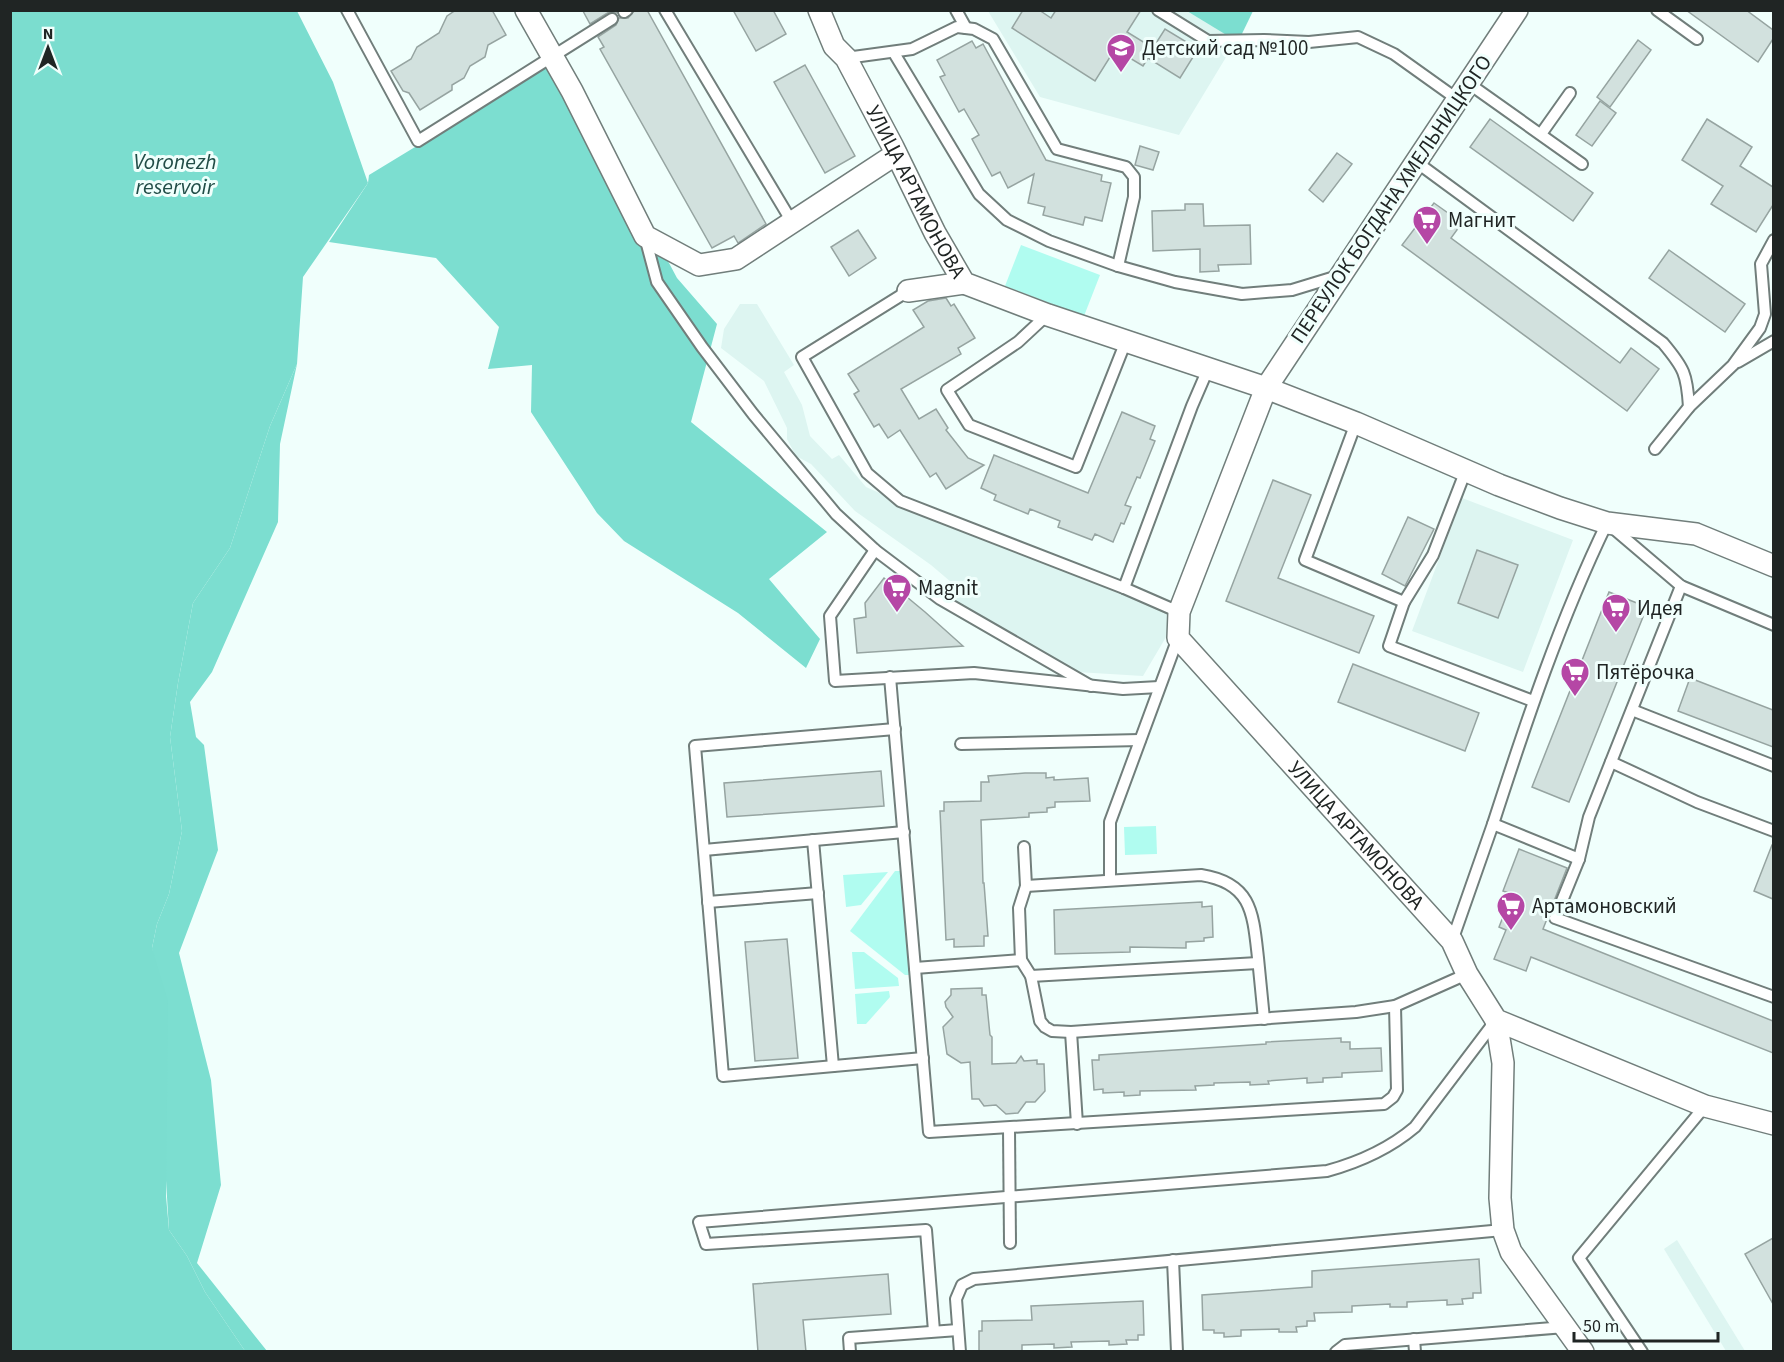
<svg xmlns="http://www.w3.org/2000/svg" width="1784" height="1362" font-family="'Source Sans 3',sans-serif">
	<rect width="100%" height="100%" fill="#f0fffc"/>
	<g fill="#ddf5f1">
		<path d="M988,11h241l2,38 -52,86 -139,-38z"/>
		<path d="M740,304h17l37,61 -10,7 18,33 8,31 22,23 7,-4 27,32 133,59 76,26 96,43 -2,17 -26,44 -66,-4 -125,-72 -1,-18 -20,-17 -76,-54 -44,-47 -15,-8 -9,-17v-11l-23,-47 -43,-33 3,-19z"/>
		<path d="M1462,498l111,42 -50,132 -111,-41z"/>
		<path d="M1677,1240l68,111h-19l-62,-102z"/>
	</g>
	<g fill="#b0fcf0">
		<path d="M1021,245l79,30 -16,41 -79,-30z"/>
		<path d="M1156,826l1,28 -32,1 -1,-28z"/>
		<path d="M895,871h8l7,104h-5l-55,-44z"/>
		<path d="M888,872l-27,33 -15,2 -3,-32z"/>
		<path d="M852,952h12l34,26 1,8 -44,3z"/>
		<path d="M889,991l1,6 -24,27h-9l-2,-30z"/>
	</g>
	<g fill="#7cded0">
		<path d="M1187,11h66l-15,31z"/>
		<path d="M550,65l80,125 47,88 40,46 -26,98 136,110 -58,47 51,60 -14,29 -68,-55 -114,-72 -27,-28 -66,-101 1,-47 -44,4 11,-42 -63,-69 -107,-16 39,-59 1,-8z"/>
		<path d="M297,364l-17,80 -2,78 -66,150 -22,30 6,35 8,8 14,105 -39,103 32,127 10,105 -24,78 70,88h-22l-40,-59 -18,-36 -18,-26 -17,-282 5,-24 12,-30 13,-63 -12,-94 8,-54 15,-80 37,-55 40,-122z"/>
	</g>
	<path fill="#7bddcf" d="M10,11h287l36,71 35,101 -65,94 -6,87 -27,62 -40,122 -37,55 -15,80 -8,54 12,94 -13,63 -12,30 -5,24 16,53 -2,195 3,34 18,26 18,36 40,59h-234z"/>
	<g fill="#d2e1de" stroke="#96a4a1" stroke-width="1.5">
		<path d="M456,10h36l14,25 -18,10 -3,12 -15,9 -6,12 -12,7v5l-32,20 -11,-17 -6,-2 -12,-20 20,-12 6,-12 22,-14 8,-17z"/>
		<path d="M635,10h12l119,214 -28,19 -4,-7 -22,12 -112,-199 4,-2 -6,-10 18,-12 3,-7h9z"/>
		<path d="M733,10h40l13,24 -30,17z"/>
		<path d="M1023,10h16l12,8 5,-8h85l-14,22 26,16 12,-19 33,20 -18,29 -32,-20 -5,8 -28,-17 -20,32 -83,-53z"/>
		<path d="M1686,10h60l27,20v9l-15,23z"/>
		<path d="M583,11h34v2l-8,-1 -19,12z"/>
		<path d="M1638,40l13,10 -41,57 -13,-10z"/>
		<path d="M972,41l4,7 7,-4 63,116 56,15 -1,6 10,2 -9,38 -17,-4 -2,8 -40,-10 2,-8 -17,-4 6,-29 -26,14 -8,-16 -8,4 -20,-37 7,-4 -15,-26 -5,3 -19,-35 5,-2 -8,-15z"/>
		<path d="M805,65l50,91 -30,17 -51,-91z"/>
		<path d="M1600,101l16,12 -24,33 -16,-11z"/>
		<path d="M1490,119l103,74 -20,28 -103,-74z"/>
		<path d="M1707,119l45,28 -12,19 33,21v18l-17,27 -45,-28 12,-18 -41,-26z"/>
		<path d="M1140,146l19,6 -6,18 -18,-5z"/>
		<path d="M1337,153l15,11 -29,38 -14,-12z"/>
		<path d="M1434,203l28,20 -11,15 169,125 11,-15 28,21 -32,42 -225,-166z"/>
		<path d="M1185,204h18l1,22 46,-1 1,39 -33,1 1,6 -19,1v-23l-47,2 -1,-40 33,-1z"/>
		<path d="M858,230l18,28 -27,18 -18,-29z"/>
		<path d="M1669,250l76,54 -20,28 -76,-54z"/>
		<path d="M946,298l5,8 3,-2 21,34 -17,10 3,6 -60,35 18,30 17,-10 12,19 -2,2 22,28 16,7 -38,24 -10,-16 -6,4 -30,-47 -12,8 -9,-14 -5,3 -20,-33 5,-3 -11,-17 76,-47 -11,-17 15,-9z"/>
		<path d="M1122,412l33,14 -5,13 5,2 -15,37 -3,-1 -12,28 6,2 -7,17 -3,-1 -8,19 -18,-8 -3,6 -34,-13 2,-6 -30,-12 -2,5 -34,-14 2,-5 -15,-7 13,-33 94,38z"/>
		<path d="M1273,480l38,15 -33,83 96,38 -15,37 -133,-52z"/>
		<path d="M1408,517l26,12 -29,57 -23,-12z"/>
		<path d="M1477,550l41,15 -20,53 -40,-15z"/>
		<path d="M884,578l41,34 38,34 -106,7 -3,-34 12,-2 -1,-14z"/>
		<path d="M1609,592l38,15 -78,195 -37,-15z"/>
		<path d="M1353,664l126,49 -14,38 -127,-49z"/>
		<path d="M1690,678l83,32v37l-95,-36z"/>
		<path d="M881,771l3,35 -157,11 -3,-34z"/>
		<path d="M1025,773h21v5l8,-1v3l34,-2 2,23 -35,1v5l-8,1v4l-18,1v4l-48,3 2,63h1l4,53h-4v10l-30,1v-8l-8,1 -6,-129h4v-9l37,-1v-19h8l-1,-6z"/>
		<path d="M1772,845h1v54l-19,-8z"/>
		<path d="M1519,849l48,19 -24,61 230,92v32l-242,-96 -5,14 -32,-12 12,-29 -7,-3 13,-33 -9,-3z"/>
		<path d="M1202,902v5l10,-1 1,31 -9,1v3l-18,1v6l-56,-1v5l-75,2 -1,-44z"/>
		<path d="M787,939l11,119 -43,3 -10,-119z"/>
		<path d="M982,988v7h4l4,40 2,2v27l24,-1 5,-7 3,5 13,-1v4h7l1,27 -10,11h-9l-8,11 -12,1 -10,-9 -12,1 -5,-7h-7l-2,-37 -9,1 -14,-9 -4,-27 10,-10 -7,-10 -1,-5 6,-7v-6z"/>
		<path d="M1341,1038v4h9v7l31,-1 1,23 -40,2v4l-19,1v4l-16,1v-5l-39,3 1,3 -19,1v-3l-36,1v2l-19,1 1,4 -56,1v4l-16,1v-4l-21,1v-4l-9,1 -2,-30h7v-5l167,-11v-2z"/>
		<path d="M1773,1238v66l-28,-50z"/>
		<path d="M1479,1259l2,34h-8v5l-11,1 1,5 -16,1v-5l-40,2v5h-17v-3l-38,2v6l-38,1 1,8h-8v5l-11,1 1,5h-18v-3l-38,1v6l-17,1v-4h-10v-3h-11l-1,-35 110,-8v-16z"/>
		<path d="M888,1274l3,40 -88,6 3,32h-48l-5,-68z"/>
		<path d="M1143,1301l1,34h-6v5h-12l1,4 -18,1v-4l-38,1 1,5 -18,1v-4l-32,1v6l-5,1h-38v-21h3v-10l50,-1 -1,-14z"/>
	</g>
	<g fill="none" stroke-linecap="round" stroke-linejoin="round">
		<g stroke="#717e7b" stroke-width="14">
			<g id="service">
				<path d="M347,10l71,131 194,-122"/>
				<path d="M665,10l127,212"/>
				<path d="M956,10l10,18"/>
				<path d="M1158,10l50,31 56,-1 45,2 49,-5 36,17 63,45"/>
				<path d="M1657,10l40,29"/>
				<path d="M624,12l3,-2"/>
				<path d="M894,53l85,141 28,26 42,21 69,25 57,16 67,12 50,-4 46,-14"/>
				<path d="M846,58l66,-9 45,-22 17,2 19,10 64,110 69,18 8,10v20l-16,69"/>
				<path d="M1468,83l114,81"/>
				<path d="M1541,134l29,-41"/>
				<path d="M1415,161l248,182c21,25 24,31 26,64"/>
				<path d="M645,237l12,45 45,65 51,67 83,100 39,36 65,49 151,87"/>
				<path d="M908,291l-106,66 65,116 33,28 224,87 55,24"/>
				<path d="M1047,315l-29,27 -71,48 22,35 107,42 50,-126"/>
				<path d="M1738,362l36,-21"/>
				<path d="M1356,423l-51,137 99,42 -15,44 144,55"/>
				<path d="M1655,449l34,-42 44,-42 27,-37 5,-14 -4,-50 13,-24"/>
				<path d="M875,550l-45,66 5,65 139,-8 149,16 36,-2"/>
				<path d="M1681,586l-92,231 -10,42 -24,59 219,79"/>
				<path d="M1124,588l68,-182 16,-37"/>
				<path d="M1404,602l29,-47 33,-85"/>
				<path d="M890,677l39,455 455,-28 9,-7 4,-7 -2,-84"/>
				<path d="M1632,710l142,56"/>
				<path d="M895,729l-200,17 28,330 200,-18"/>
				<path d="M961,744l179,-4"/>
				<path d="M1611,762l86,40 77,29"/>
				<path d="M1493,824c33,-102 67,-204 114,-301l74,63 93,39"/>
				<path d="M813,840l20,226"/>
				<path d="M1024,847l2,39 -7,22 2,52 10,16 9,45 5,6 7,4 19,1 285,-20 39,-6 72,-32"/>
				<path d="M704,850l200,-18"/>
				<path d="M1110,880v-58l68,-184"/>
				<path d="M1026,886l175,-11c51,8 52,38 57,83 2,20 4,40 6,61"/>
				<path d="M708,902l110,-9"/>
				<path d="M1452,941l41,-117 86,35"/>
				<path d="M915,968l106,-8"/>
				<path d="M1031,976l227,-13"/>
				<path d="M1071,1032l6,92"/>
				<path d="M1009,1129l1,114"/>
				<path d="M1173,1260l4,92"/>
				<path d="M934,1331l-8,-101 -220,14 -7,-22 628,-51c33,-9 62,-22 88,-44l81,-107"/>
				<path d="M1414,1339l1,13"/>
				<path d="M850,1352l-1,-14 109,-8"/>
				<path d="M960,1352l-4,-53 6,-14 12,-6 529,-49"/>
				<path d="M1336,1352l9,-7 220,-18"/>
				<path d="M1642,1352l-63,-94 126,-152"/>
			</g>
		</g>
		<g stroke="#717e7b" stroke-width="24">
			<g id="minor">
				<path d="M526,10l46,81 73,145 54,29 37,-6 160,-105"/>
				<path id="s1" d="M819,10l15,36 12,12 47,89 42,86 29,50 84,32 218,73 90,35 143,62 61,23 47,15 89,11 78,32"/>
				<path id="s2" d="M1517,10l-251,378 -87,224 -1,26 274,303 15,33 29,46 209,86 69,18"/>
				<path d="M908,291l56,-8"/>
				<path d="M1496,1020l7,43 -3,135 3,32 8,22 72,100"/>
			</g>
		</g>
		<use href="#service" stroke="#fff" stroke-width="10"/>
		<use href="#minor" stroke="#fff" stroke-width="21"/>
	</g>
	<defs>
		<g id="school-pin" transform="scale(1.5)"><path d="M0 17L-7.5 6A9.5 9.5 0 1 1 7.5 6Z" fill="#b547a5" stroke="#f0fffc"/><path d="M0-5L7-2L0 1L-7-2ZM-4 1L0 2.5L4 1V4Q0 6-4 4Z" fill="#fff"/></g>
		<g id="supermarket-pin" transform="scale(1.5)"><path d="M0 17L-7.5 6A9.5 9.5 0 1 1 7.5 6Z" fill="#b547a5" stroke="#f0fffc"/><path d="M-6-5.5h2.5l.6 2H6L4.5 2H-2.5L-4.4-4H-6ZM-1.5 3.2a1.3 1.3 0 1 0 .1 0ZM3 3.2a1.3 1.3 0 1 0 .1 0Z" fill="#fff"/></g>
	</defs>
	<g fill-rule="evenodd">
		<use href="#school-pin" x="1121" y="48"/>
		<use href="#supermarket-pin" x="1427" y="220"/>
		<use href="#supermarket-pin" x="897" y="588"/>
		<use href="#supermarket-pin" x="1616" y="608"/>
		<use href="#supermarket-pin" x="1575" y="672"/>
		<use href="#supermarket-pin" x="1511" y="906"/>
	</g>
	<g text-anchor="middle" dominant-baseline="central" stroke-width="6" stroke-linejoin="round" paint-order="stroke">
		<g font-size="21" fill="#202524" stroke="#f0fffc" text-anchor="start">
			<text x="1142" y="48">Детский сад №100</text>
			<text x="1448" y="220">Магнит</text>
			<text x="918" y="588">Magnit</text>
			<text x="1637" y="608">Идея</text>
			<text x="1596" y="672">Пятёрочка</text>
			<text x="1532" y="906">Артамоновский</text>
		</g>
		<g font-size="21" fill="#202524" stroke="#f0fffc">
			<text stroke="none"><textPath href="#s1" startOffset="207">УЛИЦА АРТАМОНОВА</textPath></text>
			<text transform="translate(1391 199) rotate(-56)">ПЕРЕУЛОК БОГДАНА ХМЕЛЬНИЦКОГО</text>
			<text stroke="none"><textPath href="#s2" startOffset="986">УЛИЦА АРТАМОНОВА</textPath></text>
		</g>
		<g font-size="22" font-style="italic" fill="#214d47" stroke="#f0fffc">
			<text x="175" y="162">Voronezh<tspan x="175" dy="25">reservoir</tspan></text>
		</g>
	</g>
	<rect width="1784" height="1362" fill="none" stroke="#202524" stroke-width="24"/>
	<g transform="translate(48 48)" stroke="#f0fffc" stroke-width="4.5" paint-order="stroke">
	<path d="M0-4.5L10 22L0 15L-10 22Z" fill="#202524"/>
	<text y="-9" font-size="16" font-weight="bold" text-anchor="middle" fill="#202524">N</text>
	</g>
	<path d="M1574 1332v9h144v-9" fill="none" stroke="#202524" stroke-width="3"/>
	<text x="1583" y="1332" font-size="18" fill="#202524" stroke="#f0fffc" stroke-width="4.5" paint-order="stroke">50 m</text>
</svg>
